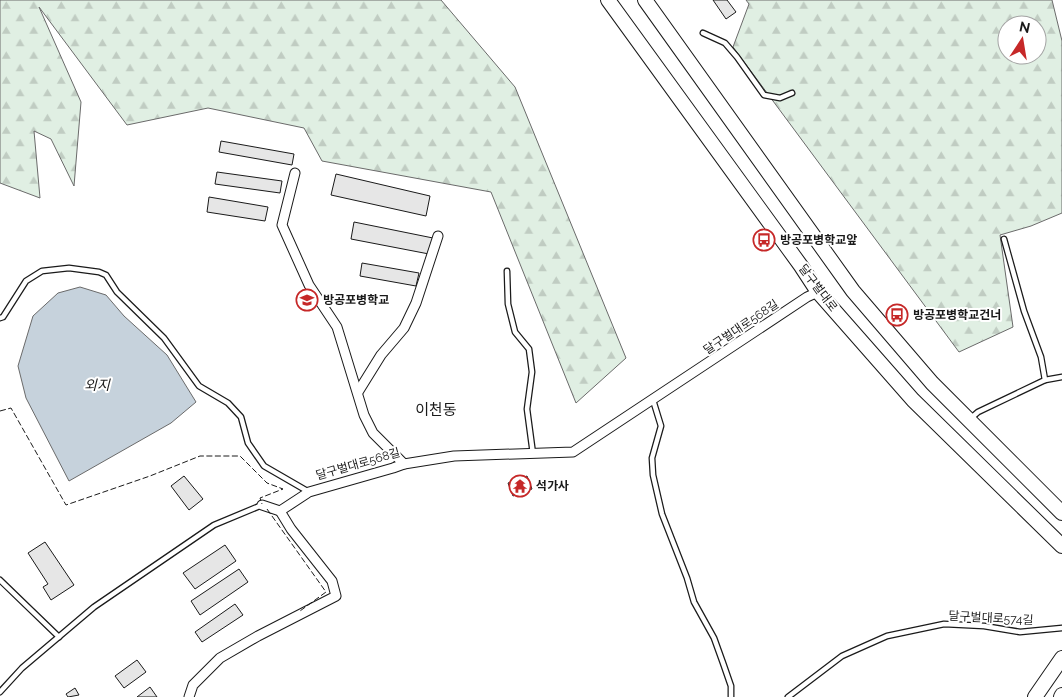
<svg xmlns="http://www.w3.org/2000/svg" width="1062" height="697" font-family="Raleway,'Noto Sans KR',sans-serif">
	<defs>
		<pattern id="forest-firs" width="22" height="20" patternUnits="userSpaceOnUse" patternTransform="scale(1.25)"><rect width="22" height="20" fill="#e0efe3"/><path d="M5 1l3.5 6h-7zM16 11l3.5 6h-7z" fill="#c0ccc2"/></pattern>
	</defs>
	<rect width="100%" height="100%" fill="#fff"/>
	<g fill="url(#forest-firs)" stroke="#6a6a6a" fill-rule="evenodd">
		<path d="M0,0h441l74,87 111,271 -50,45 -85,-211 -169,-31 -18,-33 -96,-20 -81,17 -88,-118 42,95 -7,84 -23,-47 -17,-8 6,67 -40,-15z"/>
		<path d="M746,0h306l10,41v172l-31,13 -31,9 13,92 -54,25 -226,-305 16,-43zM1007,25h30v30h-30z"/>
	</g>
	<path fill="#c6d2dc" stroke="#6a6a6a" d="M80,287l26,8 18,21 43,39 29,47 -25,21 -102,58 -43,-83 -8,-32 15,-50 25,-23z"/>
	<g fill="#e6e6e6" stroke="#1a1a1a">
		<path d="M713,0h14l9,12 -10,7z"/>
		<path d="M221,141l73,13 -2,11 -73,-13z"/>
		<path d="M217,172l65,9 -2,12 -65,-9z"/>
		<path d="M336,174l94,22 -4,20 -95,-21z"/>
		<path d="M209,197l59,10 -3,14 -58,-9z"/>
		<path d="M354,222l79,16 -4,16 -78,-15z"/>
		<path d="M362,263l57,10 -3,13 -56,-10z"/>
		<path d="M184,476l19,23 -14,11 -18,-24z"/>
		<path d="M527,476l5,13 -19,7 -5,-13z"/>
		<path d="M45,542l29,43 -23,15 -8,-13 5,-3 -20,-31z"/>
		<path d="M225,545l11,16 -41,28 -12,-16z"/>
		<path d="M239,569l9,13 -48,33 -9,-14z"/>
		<path d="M235,604l8,11 -41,27 -7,-10z"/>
		<path d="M137,660l9,12 -22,16 -9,-12z"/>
		<path d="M150,687l7,10h-20z"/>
		<path d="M75,688l4,7 -11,2 -2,-3z"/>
	</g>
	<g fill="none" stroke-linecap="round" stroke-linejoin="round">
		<g stroke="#1a1a1a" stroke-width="7">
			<g id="service">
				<path d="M703,33l22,10 12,14 27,38 16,3 12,-5"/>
				<path d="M507,271l1,33 7,28 14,17 3,23 -5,37 6,45"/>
				<path d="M0,318l3,-1 23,-36 16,-10 27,-3 30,4 7,3 11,17 47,46 35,48 29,17 13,14 7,26 16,23 45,26"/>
				<path d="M1045,380l17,-3"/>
				<path d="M653,400l8,26 -9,32 1,17 9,39 25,64 7,24 20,36 9,25 8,23v11"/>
				<path d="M970,419l8,-7 67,-32 -4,-23 -17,-46 -20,-72"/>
				<path d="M0,580l59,57"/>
				<path d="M0,692l22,-24 72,-61 120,-82 48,-20"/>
				<path d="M788,697l54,-41 45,-20 57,-12 40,2 36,6 42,-4"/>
			</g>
		</g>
		<g stroke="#1a1a1a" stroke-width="11">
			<g id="minor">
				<path d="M295,173l-13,52 27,60 28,42 27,88 9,18 31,31"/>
				<path d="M358,392l23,-37 23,-27 12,-25 22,-67"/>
				<path d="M262,505l18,6 29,-19 84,-24 11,-4 50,-8 119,-4 234,-155 11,-5"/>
				<path d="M189,697l4,-12 27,-27 38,-22 78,-40 -4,-15 -41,-52 -11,-18"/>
			</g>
		</g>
		<g stroke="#1a1a1a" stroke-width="16">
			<g id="primary">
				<path d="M608,0l193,266 17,26 95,108 149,146"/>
				<path d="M645,0l208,291 79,92 130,130"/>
			</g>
		</g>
		<g stroke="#1a1a1a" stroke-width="16">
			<g id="trunk">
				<path d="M1035,697l27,-39"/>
				<path d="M1061,697l1,-2"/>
			</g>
		</g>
		<use href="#service" stroke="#fff" stroke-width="4.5"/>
		<use href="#minor" stroke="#fff" stroke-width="9"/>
		<use href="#primary" stroke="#fff" stroke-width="14"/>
		<use href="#trunk" stroke="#fff" stroke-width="14"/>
		<g stroke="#1a1a1a" stroke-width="1" stroke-dasharray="6 2.5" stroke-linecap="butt">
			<path d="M0,411l11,-3 55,97 84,-29 50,-20h40l27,27 16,6 -23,9 2,6"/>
			<path d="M267,509l59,83 -26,19"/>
		</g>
	</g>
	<defs>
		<g id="bus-ring" transform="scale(1.125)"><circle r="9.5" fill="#fff" stroke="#c62828" stroke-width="1.5"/><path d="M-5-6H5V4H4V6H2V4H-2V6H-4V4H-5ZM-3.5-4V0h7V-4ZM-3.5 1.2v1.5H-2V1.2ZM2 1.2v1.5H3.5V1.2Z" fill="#c62828"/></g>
		<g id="school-ring" transform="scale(1.125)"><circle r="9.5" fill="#fff" stroke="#c62828" stroke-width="1.5"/><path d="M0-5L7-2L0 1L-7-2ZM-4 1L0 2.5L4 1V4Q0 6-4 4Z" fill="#c62828"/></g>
		<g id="temple-ring" transform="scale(1.125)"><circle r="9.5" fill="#fff" stroke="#c62828" stroke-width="1.5"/><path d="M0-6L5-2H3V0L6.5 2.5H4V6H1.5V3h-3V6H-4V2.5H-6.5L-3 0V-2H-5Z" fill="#c62828"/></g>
	</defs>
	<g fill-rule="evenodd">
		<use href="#bus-ring" x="764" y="240"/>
		<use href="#school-ring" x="307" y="300"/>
		<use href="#bus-ring" x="897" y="315"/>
		<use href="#temple-ring" x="520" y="486"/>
	</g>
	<g text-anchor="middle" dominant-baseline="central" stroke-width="4" stroke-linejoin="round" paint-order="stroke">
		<g font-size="12" font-weight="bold" fill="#1a1a1a" stroke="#fff" text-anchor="start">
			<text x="780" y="240">방공포병학교앞</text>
			<text x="323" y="300">방공포병학교</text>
			<text x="913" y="315">방공포병학교건너</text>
			<text x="536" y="486">석가사</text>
		</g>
		<g font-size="12" fill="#1a1a1a" stroke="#fff">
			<text transform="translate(818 288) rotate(53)">달구벌대로</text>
			<text transform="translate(741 327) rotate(-34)">달구벌대로568길</text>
			<text transform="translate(358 464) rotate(-16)">달구벌대로568길</text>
			<text transform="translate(991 618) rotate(3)">달구벌대로574길</text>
		</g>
		<g font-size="14" font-style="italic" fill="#1a1a1a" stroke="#fff">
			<text x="97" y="385">외지</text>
		</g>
		<g font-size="15" fill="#1a1a1a" stroke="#fff">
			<text x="436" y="410">이천동</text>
		</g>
	</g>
	<g transform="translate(1022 40) rotate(12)"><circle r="24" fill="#ffffff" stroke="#a3a3a3"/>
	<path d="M0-4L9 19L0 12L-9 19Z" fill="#c62828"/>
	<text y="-8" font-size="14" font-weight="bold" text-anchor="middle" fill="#1a1a1a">N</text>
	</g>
</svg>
